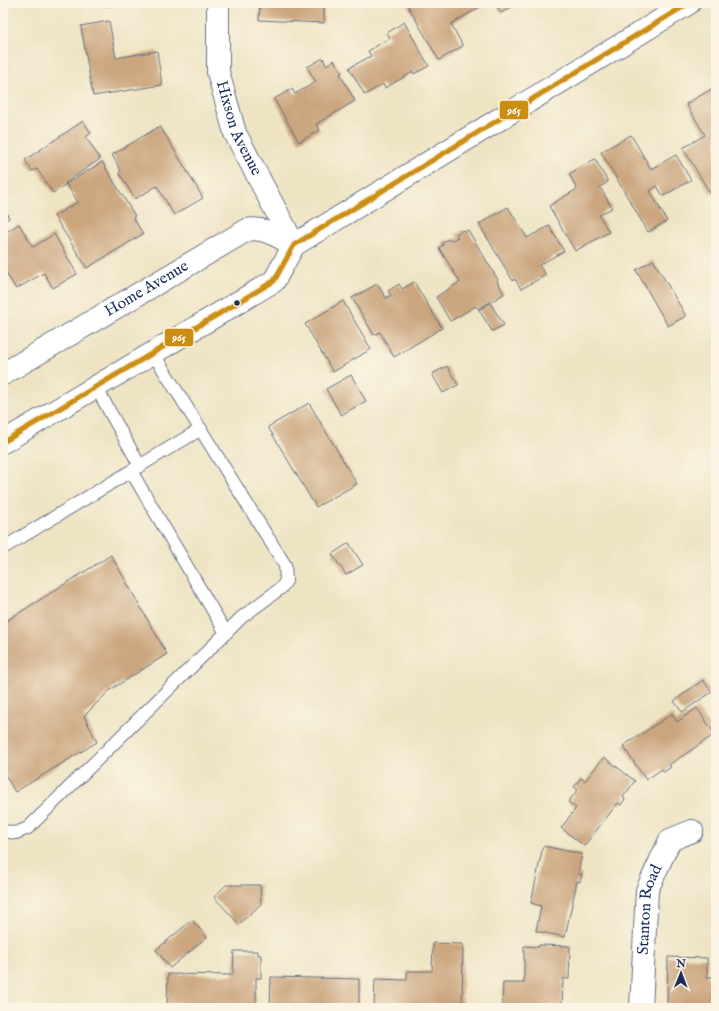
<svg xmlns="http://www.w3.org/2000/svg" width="719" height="1011" font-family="'IM FELL English',serif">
	<rect width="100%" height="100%" fill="#fcf5e5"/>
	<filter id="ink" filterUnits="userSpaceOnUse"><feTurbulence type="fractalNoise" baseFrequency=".025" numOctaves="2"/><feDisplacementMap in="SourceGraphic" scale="8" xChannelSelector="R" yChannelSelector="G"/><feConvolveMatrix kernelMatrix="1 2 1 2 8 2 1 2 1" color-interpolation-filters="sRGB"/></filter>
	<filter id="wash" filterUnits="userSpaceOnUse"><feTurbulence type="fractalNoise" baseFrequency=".012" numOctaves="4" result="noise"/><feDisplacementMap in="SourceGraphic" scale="16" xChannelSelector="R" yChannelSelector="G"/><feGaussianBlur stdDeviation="0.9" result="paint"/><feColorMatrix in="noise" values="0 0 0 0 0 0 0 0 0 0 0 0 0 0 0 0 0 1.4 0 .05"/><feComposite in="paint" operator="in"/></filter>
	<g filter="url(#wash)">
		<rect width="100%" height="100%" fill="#eee4c4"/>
		<g id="blocks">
			<g fill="#caa57e">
				<path d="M82,3h30v3l-30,-1z"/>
				<path d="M260,3h64v20l-65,-3z"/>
				<path d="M408,3h72l2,3 -31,18 12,22 -24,14 -30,-52z"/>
				<path d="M495,3h24l-18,10z"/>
				<path d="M109,21l7,37 41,-7 5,34 -69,11 -12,-70z"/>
				<path d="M404,22l25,44 -15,8 -1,-2 -28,16 -2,-4 -18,11 -16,-27 22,-12 -3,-5 22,-13 -3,-5z"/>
				<path d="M323,58l3,7 8,-5 8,13 -2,1 15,27 -39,23 4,6 -21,12 -25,-43 18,-10 3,5 21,-12 -9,-15z"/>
				<path d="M715,87l1,2v103l-5,3 -28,-47 22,-13 -19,-31z"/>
				<path d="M83,121l8,12 -5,4 14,22 -35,24 1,1 -13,9 -16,-24 -5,2 -7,-11z"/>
				<path d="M160,126l43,72 -29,17 -17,-29 -22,13 -16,-26 2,-2 -9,-16z"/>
				<path d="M631,135l20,34 25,-14 15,25 -28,16 -6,-10 -7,5 17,30 -19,11 -47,-80z"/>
				<path d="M595,159l13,23 -8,5 12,21 -13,7 10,17 -34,19 -26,-45 28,-17 -8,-15z"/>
				<path d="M102,162l33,54 -2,1 10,17 -56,34 -33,-52 24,-14 -12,-18z"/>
				<path d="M3,207l6,11 -6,4z"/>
				<path d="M508,207l19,31 22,-12 15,25 -25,14 7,10 -25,14 -6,-10 -2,2 -34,-57z"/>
				<path d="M19,224l14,23 21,-13 23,40 -24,14 -9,-15 -28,16 -13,-22v-33z"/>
				<path d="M463,230l2,2 3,-2 30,50 -1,1 7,13 -26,15 -2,-3 -26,15 -14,-24 24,-15 -21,-34 4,-3 -1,-2 6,-4 2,2 8,-4 -2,-3z"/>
				<path d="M653,260l33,56 -18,10 -32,-56z"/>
				<path d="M414,282l28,46 -48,29 -14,-25 -6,3 -22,-37 25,-14 9,14 5,-3 -3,-4 11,-7 3,5z"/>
				<path d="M343,301l28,48 -38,23 -28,-48z"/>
				<path d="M490,303l14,22 -12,6 -13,-21z"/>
				<path d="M447,366l11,19 -15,8 -11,-19z"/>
				<path d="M351,375l15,26 -25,14 -15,-26z"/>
				<path d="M309,403l48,81 -41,23 -48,-80z"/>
				<path d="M349,543l14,22 -17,10 -14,-21z"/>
				<path d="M111,555l56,99 -57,36 -26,26 13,26 -82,50 -12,-21v-148z"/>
				<path d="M703,680l9,12 -30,20 -8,-11z"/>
				<path d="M697,708l18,26 -46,31 2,2 -7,5 -2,-3 -16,11 -23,-34 49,-32 5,8z"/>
				<path d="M604,757l31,24 -12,16 2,2 -4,6 -3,-2 -34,43 -23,-18 15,-20 -8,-6 10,-12 -4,-3 7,-9 4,3z"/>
				<path d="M543,846l39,8 -4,20h4l-2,8 -3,-1 -12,56 -29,-6 5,-25 -10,-3z"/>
				<path d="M226,885h34l1,19 -22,20 -25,-27z"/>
				<path d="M192,920l15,17 -37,31 -14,-18z"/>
				<path d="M433,943l30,1 -1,64h-88l1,-29 32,1v-9h25z"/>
				<path d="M539,945l31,1 -1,33h-6l-1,29h-60l1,-25h21v-37l15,1z"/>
				<path d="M234,951h24v4h3v23h-5v28l-29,-1v3h-60l1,-34 65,1z"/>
				<path d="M668,957l39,1v19h9v31h-49z"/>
				<path d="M271,977l88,2v29h-89z"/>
			</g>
		</g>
	</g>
	<g filter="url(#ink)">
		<use href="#blocks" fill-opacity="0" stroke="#656e82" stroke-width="1"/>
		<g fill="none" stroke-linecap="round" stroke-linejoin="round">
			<g stroke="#656e82" stroke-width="14">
				<g id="service">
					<path d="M96,387l44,79"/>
					<path d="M131,471l95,162"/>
					<path d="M3,548l198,-119"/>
					<path d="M3,831l13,2 12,-5 214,-211 39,-29 5,-7 -1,-16 -132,-212"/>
				</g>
			</g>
			<g stroke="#656e82" stroke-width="24">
				<g id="minor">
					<path id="s1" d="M218,3v69l17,61 59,112"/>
					<path id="s2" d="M641,1008l6,-118 23,-50 22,-9"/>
				</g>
			</g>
			<g stroke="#656e82" stroke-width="24">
				<g id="primary">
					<path id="s3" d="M3,374l244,-144c16,-4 33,8 47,15"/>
					<path d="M3,442l271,-161 20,-36 395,-242"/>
				</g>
			</g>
			<use href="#service" stroke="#fff" stroke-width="12"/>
			<use href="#minor" stroke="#fff" stroke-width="22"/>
			<use href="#primary" stroke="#fff" stroke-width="22"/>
			<g stroke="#fcf5e5" stroke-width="8">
				<path id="bus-1" d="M3,442l271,-161 20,-36 395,-242"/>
			</g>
			<use href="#bus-1" stroke="#cb8e13" stroke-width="5"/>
		</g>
	</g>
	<circle fill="#1b2f5e" stroke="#fcf5e5" stroke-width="1.5" cx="237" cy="303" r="3.5"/>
	<g text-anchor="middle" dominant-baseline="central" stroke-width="3" stroke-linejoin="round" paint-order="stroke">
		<g font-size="16" fill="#1b2f5e" stroke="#fcf5e5">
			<text stroke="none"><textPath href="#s1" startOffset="129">Hixson Avenue</textPath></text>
			<text stroke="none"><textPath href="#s3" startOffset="167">Home Avenue</textPath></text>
			<text stroke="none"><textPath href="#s2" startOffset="99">Stanton Road</textPath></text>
		</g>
	</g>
	<g stroke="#fcf5e5" stroke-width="1.5">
		<rect x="499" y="100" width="30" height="20" rx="4" fill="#cb8e13"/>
		<rect x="164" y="328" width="30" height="19" rx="4" fill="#cb8e13"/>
	</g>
	<g font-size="11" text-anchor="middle" font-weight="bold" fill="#fff">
		<text x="514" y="114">965</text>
		<text x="179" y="341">965</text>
	</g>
	<rect width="719" height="1011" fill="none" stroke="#fcf5e5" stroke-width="16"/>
	<g transform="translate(681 973) rotate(1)" stroke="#fcf5e5" stroke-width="3" paint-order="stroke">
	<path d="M0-3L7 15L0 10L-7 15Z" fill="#1b2f5e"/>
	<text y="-6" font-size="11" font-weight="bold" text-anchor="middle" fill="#1b2f5e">N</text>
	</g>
</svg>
